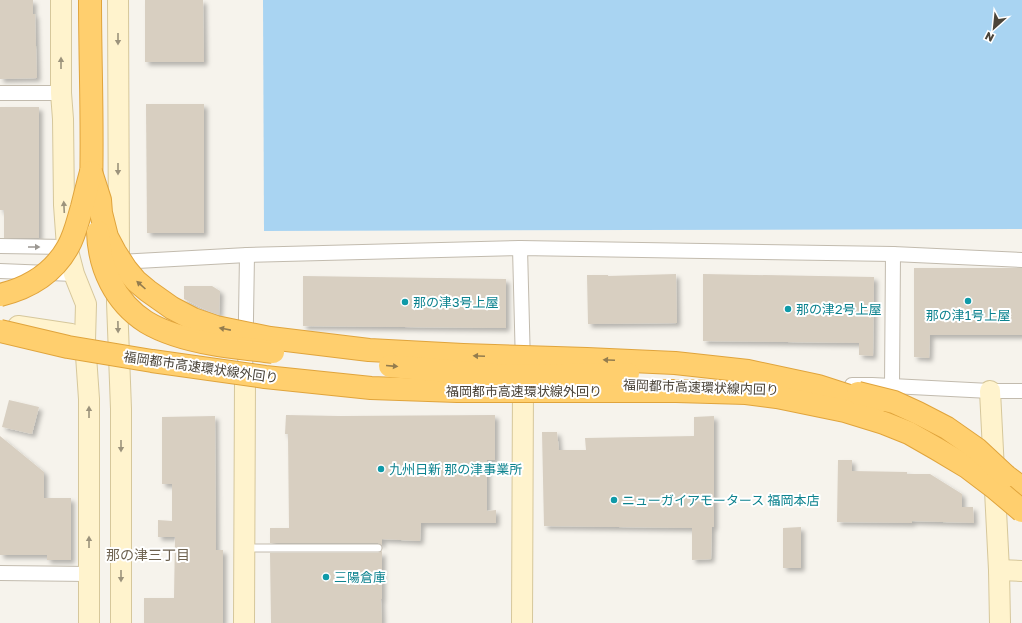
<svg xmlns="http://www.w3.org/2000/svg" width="1022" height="623" font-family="'Golos Text','Noto Sans JP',sans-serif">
	<defs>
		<filter id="shadow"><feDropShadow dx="3.5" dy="3.5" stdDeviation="2" flood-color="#0004"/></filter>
	</defs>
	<rect width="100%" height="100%" fill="#f6f3ec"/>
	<path fill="#a9d4f2" d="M263,0h759v229l-758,2z"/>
	<g fill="#d8cfc1" filter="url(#shadow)">
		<path d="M0,0h33v14h2l2,64 -37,1z"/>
		<path d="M145,0h58l1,62h-59z"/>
		<path d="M146,104h58v129h-57z"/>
		<path d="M0,107h39v131h-35v-28h-4z"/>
		<path d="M914,268h108v67h-92l-1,23 -15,-1z"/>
		<path d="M676,274l1,49 -89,1 -1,-49h21v1z"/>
		<path d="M703,274l171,3 -1,79 -14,-1v-12l-156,-2z"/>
		<path d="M303,276l203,3v49l-203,-2z"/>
		<path d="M184,286h28l8,5 -1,24 -11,-4 -24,-12z"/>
		<path d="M9,400l30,7 -7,27 -30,-7z"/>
		<path d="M286,415l53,1 156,-1v45h-8v51l9,-1v13h-75l-1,18 -38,-2v6l-4,-2h-108v-15h19l-1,-94h-3z"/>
		<path d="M215,416l1,134h7v73h-79v-25h30l1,-61h-17v-17l14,1v-37h-10v-67z"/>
		<path d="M714,416v111h-2l-1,32 -19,1v-32l-148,-2 -2,-94h15l2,18h27l-1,-12 109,-2v-19z"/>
		<path d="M0,436l44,36v26h27v62h-24v-5h-47z"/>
		<path d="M838,460h14v11l55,1v2h23l32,20v13h11l1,16 -62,-2v2l-75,-1z"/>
		<path d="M801,527v41h-18v-40z"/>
		<path d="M382,551v48h-1l1,24h-111l-1,-70h108z"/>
	</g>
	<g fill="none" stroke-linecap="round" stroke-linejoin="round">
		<g stroke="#c2bbae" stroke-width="9">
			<path id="lane" d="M246,548h132"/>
		</g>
		<g stroke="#c2bbae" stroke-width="16">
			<g id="street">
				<path d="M0,93h61"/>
				<path d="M0,246l67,1"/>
				<path d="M520,248l3,117"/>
				<path d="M119,262l128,-7 273,-7 373,6 129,6"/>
				<path d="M0,271l74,3"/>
				<path d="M245,380l2,-125"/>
				<path d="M852,385h20l118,6h32"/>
				<path d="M892,386l1,-132"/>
				<path d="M0,573l89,1"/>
			</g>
		</g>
		<g stroke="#d6c79b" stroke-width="22">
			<g id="secondary">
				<path d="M61,0v93l2,26 1,86 3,42 7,27 12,30 -1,37 4,58v224"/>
				<path d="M118,0l1,262 -2,40 4,107v214"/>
				<path d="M18,326l53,8 14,7"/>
				<path d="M990,391l9,179 1,53"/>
				<path d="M999,570l23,1"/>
				<path d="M244,623l1,-243"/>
				<path d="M522,623l1,-239"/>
			</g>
		</g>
		<g stroke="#e0a43c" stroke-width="24">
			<g id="highway">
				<path d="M90,0c0,63 3,125 1,188"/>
				<path d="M1006,476l16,12"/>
			</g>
		</g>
		<use href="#lane" stroke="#fff" stroke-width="7"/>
		<use href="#street" stroke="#fff" stroke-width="14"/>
		<use href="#secondary" stroke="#fff3cd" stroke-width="20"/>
		<use href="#highway" stroke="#ffcf6e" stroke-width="22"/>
		<g stroke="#e0a43c" stroke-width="24" stroke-linecap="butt">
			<g id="highway-bridge">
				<path d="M91,172l9,28 1,13 6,24 8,15 11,17 10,12 12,10 24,17 21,11 23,8 54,11 99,12 94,5 124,4 88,4 73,8 70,15 34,11 22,9"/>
				<path d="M98,232c1,36 17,70 48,90 20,12 44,18 66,22 20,4 41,5 61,8"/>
				<path d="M0,295c29,-7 53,-21 68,-48 7,-12 10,-27 14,-40 3,-12 6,-24 9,-35"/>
				<path d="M0,331l68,16 84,14 113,16 106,11 86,3h219l70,2 31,4 68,14 39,12 25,10 28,16 30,18 29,22 26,22"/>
				<path d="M390,366l116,10 122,-2"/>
				<path d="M858,393l36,9 24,11 29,15 30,21 29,27"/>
			</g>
		</g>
		<use href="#highway-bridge" stroke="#ffcf6e" stroke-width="22"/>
	</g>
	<defs><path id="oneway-solid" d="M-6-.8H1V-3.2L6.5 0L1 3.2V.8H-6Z"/></defs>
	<g fill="#9c937c">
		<use href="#oneway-solid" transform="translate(118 39) rotate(90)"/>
		<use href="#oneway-solid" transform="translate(61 63) rotate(-90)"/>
		<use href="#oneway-solid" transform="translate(118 169) rotate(90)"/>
		<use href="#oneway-solid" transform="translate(64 207) rotate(-93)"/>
		<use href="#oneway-solid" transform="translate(118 327) rotate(89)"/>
		<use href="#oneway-solid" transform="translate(89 412) rotate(-90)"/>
		<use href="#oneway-solid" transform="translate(121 446) rotate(90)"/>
		<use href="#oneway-solid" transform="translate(89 542) rotate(-90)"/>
		<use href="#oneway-solid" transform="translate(121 576) rotate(90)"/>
	</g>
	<use fill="#9c9892" href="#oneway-solid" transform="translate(34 247)"/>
	<g fill="#937c4e">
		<use href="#oneway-solid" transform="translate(141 285) rotate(-138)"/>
		<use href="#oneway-solid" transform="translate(225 329) rotate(-169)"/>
		<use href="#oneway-solid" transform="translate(479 356) rotate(-178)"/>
		<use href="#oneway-solid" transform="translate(609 360) rotate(-177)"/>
		<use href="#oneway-solid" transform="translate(392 366) rotate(5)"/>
	</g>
	<g fill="#0f9aa8" stroke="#fff" stroke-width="1.5">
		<circle cx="968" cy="301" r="4"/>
		<circle cx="405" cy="302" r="4"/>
		<circle cx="788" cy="309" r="4"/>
		<circle cx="381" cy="469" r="4"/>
		<circle cx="614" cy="500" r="4"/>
		<circle cx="326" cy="577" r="4"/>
	</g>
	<g text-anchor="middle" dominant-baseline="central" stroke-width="4" stroke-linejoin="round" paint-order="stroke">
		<g font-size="13" fill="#0d838f" stroke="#fff" text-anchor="start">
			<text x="413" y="302">那の津3号上屋</text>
			<text x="796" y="309">那の津2号上屋</text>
			<text x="968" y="315" text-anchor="middle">那の津1号上屋</text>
			<text x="389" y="469">九州日新 那の津事業所</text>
			<text x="622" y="500">ニューガイアモータース 福岡本店</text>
			<text x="334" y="577">三陽倉庫</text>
		</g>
		<g font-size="13" fill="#4b4439" stroke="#fff">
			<text transform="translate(201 367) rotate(8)">福岡都市高速環状線外回り</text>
			<text transform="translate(701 387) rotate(2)">福岡都市高速環状線内回り</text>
			<text x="524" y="391">福岡都市高速環状線外回り</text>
		</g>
		<g font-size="14" fill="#6e6250" stroke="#fff">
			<text x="148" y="554">那の津三丁目</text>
		</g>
	</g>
	<g transform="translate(994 28) rotate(207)" stroke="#ffffff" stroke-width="3" paint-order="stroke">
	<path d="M0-3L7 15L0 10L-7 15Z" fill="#4b4439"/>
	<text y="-6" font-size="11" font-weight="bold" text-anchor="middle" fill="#4b4439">N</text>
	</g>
</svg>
